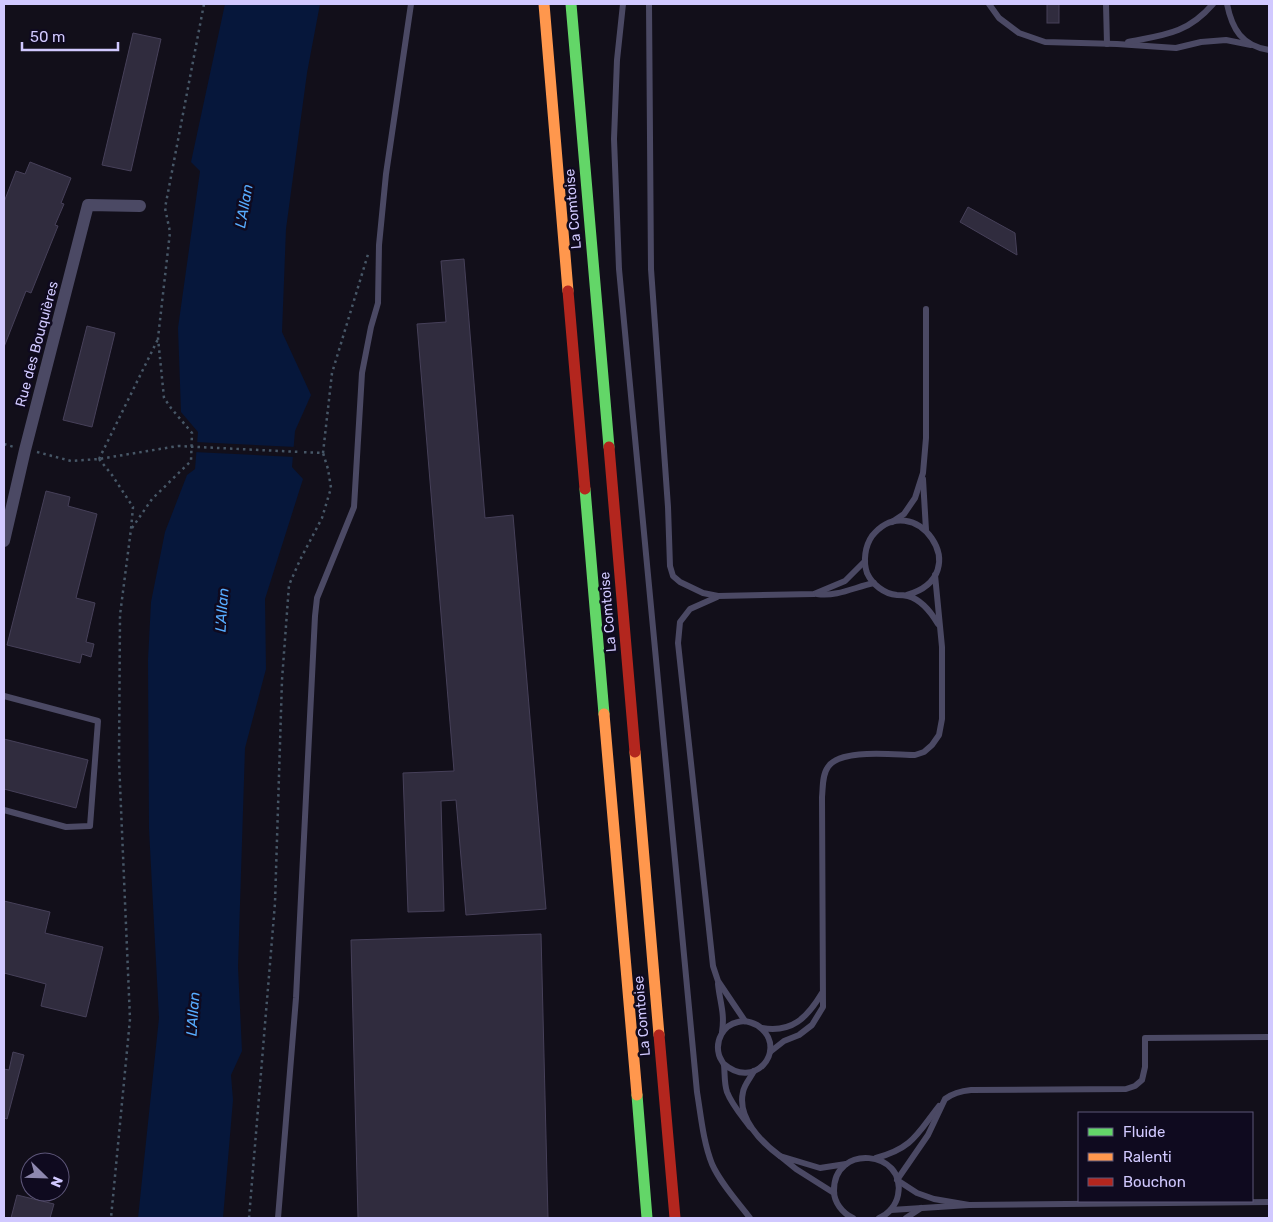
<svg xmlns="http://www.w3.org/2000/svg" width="1273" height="1222" font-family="Rubik,sans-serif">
	<rect width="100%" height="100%" fill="#120f1a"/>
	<path fill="#06173b" d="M225,4h95l-13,69 -21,156 -4,103 29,63 -16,36 -3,36 11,12 -38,120 1,70 -21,79 -7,219 4,84 -11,24 2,25 -10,118h-85l21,-200 -10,-189 -1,-169 3,-58 14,-70 22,-57 8,-6 3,-37 -17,-20 -3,-84 22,-157 -9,-9z"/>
	<path fill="#120f1a" d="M195,442l101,5 -1,10 -101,-5z"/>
	<g fill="#302c3e" stroke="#464059">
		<rect x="1047" y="4" width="12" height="19"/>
		<path d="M133,33l28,6 -30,132 -29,-6z"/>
		<path d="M30,162l41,16 -10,25 3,1 -9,21 3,1 -27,67 -5,-2 -22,56v-145l12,-31 9,3z"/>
		<path d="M968,207l47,26 2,22 -57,-33z"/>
		<path d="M464,259l21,259 28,-3 33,394 -80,6 -10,-115 -15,1 3,110 -36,1 -5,-139 51,-2 -37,-447 29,-2 -5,-61z"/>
		<path d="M87,326l28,7 -23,94 -29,-7z"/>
		<path d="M46,491l24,6 -2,9 29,8 -21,84 19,5 -9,39 8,2 -3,13 -9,-3 -2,9 -73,-18z"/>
		<path d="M4,739l84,21 -12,48 -72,-19z"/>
		<path d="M4,901l46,11 -5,21 58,14 -17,70 -45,-11 5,-22 -42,-11z"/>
		<path d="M541,934l7,284h-190l-7,-278z"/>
		<path d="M13,1052l11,3 -17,64 -3,-1v-49l5,1z"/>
		<path d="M17,1195l37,9 -4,14h-39z"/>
	</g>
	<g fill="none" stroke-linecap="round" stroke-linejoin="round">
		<g stroke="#475767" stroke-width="2.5" stroke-dasharray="2.5 4" stroke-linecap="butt">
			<path d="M4,444l10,3"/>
			<path d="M37,452l34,9 28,-2 79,-13"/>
			<path d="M323,453l9,-80 37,-122"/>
			<path d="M99,459l13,16 21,32 -2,22 -11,86 -1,146 11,258 -19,199"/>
			<path d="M99,459l59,-120"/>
			<path d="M132,528l20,-29 39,-38 1,-28 -21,-25 -7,-10 -6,-60 12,-106 -5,-24 39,-204"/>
			<path d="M249,1218l26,-315 7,-223 7,-95 11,-25 22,-42 9,-30 -3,-19 -5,-16 -23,-1"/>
		</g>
		<g stroke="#4b4964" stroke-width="6">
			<path d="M623,4l-6,56 -3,79 5,130 78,823c4,24 6,49 15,72 9,20 25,37 38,54"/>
			<path d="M649,4l2,265 17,238 2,59 3,10 7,6 23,11 15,3 96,-2 31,-13 20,-20"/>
			<path d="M989,4l10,14 20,15 26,9 72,2 59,4 25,-6 25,-2 25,5"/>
			<path d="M1106,4l1,40"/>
			<path d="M1227,4c5,25 15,42 42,46"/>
			<path d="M1128,42c36,-7 59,-8 85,-38"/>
			<path d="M923,479l3,51"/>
			<path d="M892,522l12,-8 11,-16 8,-25 3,-35v-129"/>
			<path d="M817,594c20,3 38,-7 57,-11"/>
			<path d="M907,595c72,-21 6,-110 -35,-59 -7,10 -9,25 -5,37 5,11 17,21 30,22 3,0 7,0 11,1 14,4 23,16 30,28"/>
			<path d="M717,597l-27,12 -10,13 -2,21 35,323 5,15 27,40"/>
			<path d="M4,696l94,25 -8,105 -24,1 -62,-17"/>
			<path d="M718,984c2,19 7,29 4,48"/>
			<path d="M762,1028c30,5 45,-10 60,-35"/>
			<path d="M770,1052l14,-11 15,-6 13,-10 11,-18 -1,-210c1,-9 0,-22 6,-30 12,-19 67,-12 87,-12l9,-3 8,-7 7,-10 3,-16v-72l-7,-72"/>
			<path d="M724,1064c30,26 62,-12 38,-35 -6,-6 -16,-9 -24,-7 -15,3 -23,19 -19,33 1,4 4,7 5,10 1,9 0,18 3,27 5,13 15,24 23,35"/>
			<path d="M754,1071c-3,6 -10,14 -11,21 -6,26 18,50 37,64"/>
			<path d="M876,1158c37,-10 41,-24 63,-52"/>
			<path d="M834,1193l-38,-24 -16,-13 40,12 26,-4"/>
			<path d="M969,1205l-35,-6 -17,-6 -20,-13 31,-45 17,-36c8,-6 15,-8 26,-9l155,-1 9,-3 7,-6 3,-13v-29l124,-1"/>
			<path d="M891,1210l78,-5 300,-3"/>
			<path d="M278,1218l18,-220 19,-382 2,-18 37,-91 8,-134 9,-46 7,-24 1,-58 7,-71 25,-170"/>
			<path d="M853,1218c-11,-5 -19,-16 -19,-27 -1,-48 73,-41 64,4 -2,10 -9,19 -19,23"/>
			<path d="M906,1218l15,-10"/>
		</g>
		<path stroke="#4b4964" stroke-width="12" d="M4,541l21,-91 63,-245 52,1"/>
		<g stroke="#63d668" stroke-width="11">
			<path d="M571,4l38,443"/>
			<path d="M585,489l19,225"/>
			<path d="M637,1095l10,123"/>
		</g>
		<g stroke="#ff974d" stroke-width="11">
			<path d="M544,4l24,287"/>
			<path d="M604,714l33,381"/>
			<path d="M635,752l24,283"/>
		</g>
		<g stroke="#b3261e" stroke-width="11">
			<path d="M568,291l17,198"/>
			<path d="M609,447l26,305"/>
			<path d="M659,1035l16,183"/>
		</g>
		<path stroke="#475767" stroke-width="2.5" stroke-dasharray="2.5 4" stroke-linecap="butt" d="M178,446l122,6"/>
	</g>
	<g text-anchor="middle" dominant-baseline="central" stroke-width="5" stroke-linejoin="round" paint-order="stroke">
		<g font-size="14" fill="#d1c9ff" stroke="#0f0a1f">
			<text transform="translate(573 209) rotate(-95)">La Comtoise</text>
			<text transform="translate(37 344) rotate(-75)">Rue des Bouquières</text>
			<text transform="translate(608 612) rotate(-95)">La Comtoise</text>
			<text transform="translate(642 1016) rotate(-95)">La Comtoise</text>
		</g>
		<g font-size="15" font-style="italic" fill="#57acff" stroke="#0f0a1f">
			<text transform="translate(244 206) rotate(-80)">L'Allan</text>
			<text transform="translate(222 610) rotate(-86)">L'Allan</text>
			<text transform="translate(193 1014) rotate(-86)">L'Allan</text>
		</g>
	</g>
	<rect width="1273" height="1222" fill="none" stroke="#d1c9ff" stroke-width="10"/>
	<rect x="1078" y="1112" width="175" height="90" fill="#0f0a1f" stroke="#5d5679"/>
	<rect x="1088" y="1128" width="25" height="8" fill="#63d668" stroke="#5d5679"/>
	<text x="1123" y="1137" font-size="15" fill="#d1c9ff">Fluide</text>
	<rect x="1088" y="1153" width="25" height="8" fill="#ff974d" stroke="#5d5679"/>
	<text x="1123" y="1162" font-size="15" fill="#d1c9ff">Ralenti</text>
	<rect x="1088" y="1178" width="25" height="8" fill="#b3261e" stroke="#5d5679"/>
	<text x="1123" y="1187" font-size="15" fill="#d1c9ff">Bouchon</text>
	<g transform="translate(45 1177) rotate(113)"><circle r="24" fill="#0f0a1f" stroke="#5d5679"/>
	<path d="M0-4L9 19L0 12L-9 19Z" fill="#8e88af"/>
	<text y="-8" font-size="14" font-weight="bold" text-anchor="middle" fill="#d1c9ff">N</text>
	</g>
	<path d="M22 42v8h96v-8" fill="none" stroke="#d1c9ff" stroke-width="2.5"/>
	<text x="30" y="42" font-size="15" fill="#d1c9ff" stroke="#0f0a1f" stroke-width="4" paint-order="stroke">50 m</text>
</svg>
